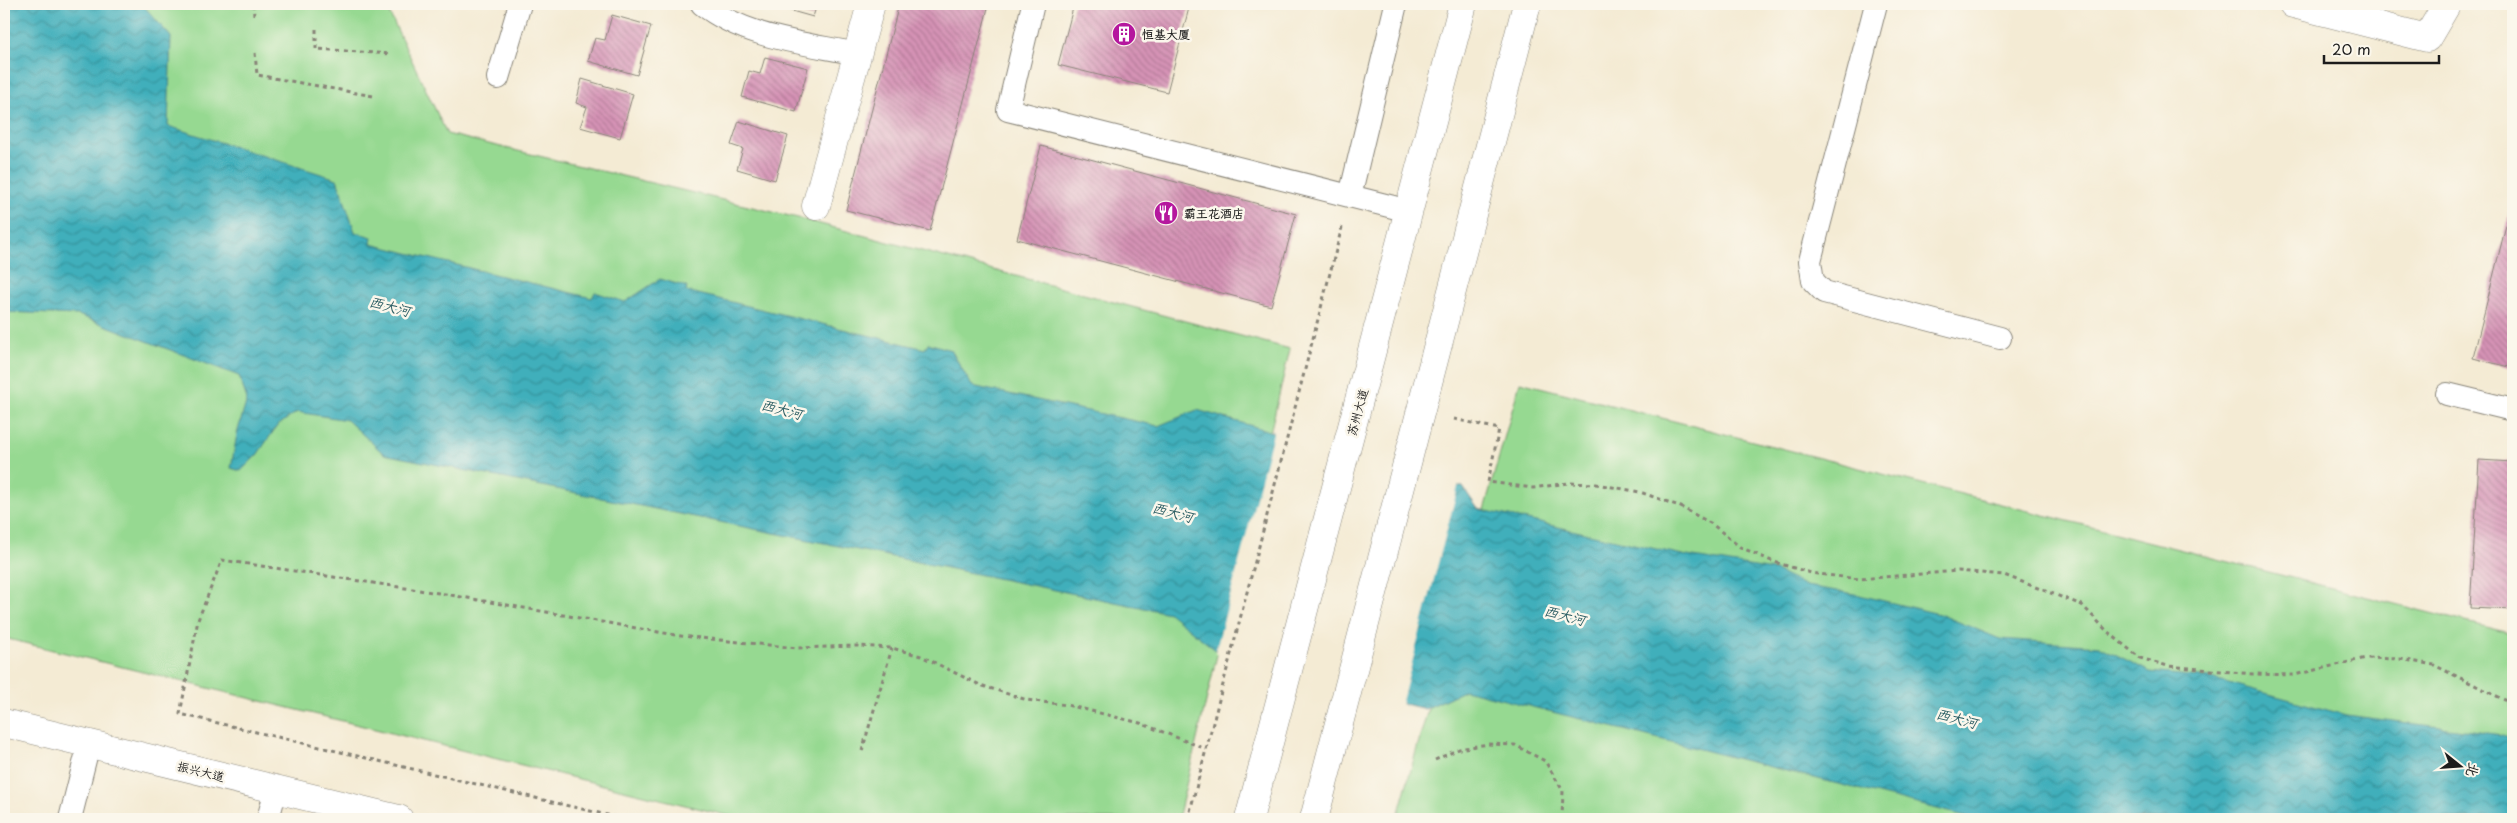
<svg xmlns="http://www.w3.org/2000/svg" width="2517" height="823" font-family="'Playpen Sans','LXGW WenKai TC',sans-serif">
	<defs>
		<pattern id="water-waves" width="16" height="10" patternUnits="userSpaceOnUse" patternTransform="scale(1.25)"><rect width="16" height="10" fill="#3fafbb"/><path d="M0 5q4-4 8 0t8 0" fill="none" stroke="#348e97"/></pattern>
		<pattern id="building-back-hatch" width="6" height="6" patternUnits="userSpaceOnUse" patternTransform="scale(1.25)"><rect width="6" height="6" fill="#d693b6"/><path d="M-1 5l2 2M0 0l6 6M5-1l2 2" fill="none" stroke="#ad7793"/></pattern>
	</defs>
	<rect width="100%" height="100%" fill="#fbf7ec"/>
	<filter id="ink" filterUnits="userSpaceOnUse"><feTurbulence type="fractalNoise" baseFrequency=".02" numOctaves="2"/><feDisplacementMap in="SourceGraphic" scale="10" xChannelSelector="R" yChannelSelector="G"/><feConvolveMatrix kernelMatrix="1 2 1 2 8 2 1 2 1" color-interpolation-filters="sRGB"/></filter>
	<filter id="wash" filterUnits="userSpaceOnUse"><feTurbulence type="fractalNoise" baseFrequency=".0096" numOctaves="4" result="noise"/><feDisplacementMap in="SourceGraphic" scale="20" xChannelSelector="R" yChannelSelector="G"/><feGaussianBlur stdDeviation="1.12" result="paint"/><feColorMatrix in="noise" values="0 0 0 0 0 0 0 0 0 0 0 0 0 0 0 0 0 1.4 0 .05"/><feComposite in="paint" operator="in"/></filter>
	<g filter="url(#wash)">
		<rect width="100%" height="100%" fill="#f4ebd4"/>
		<g fill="#96d991" stroke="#597a56">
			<path d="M4,4h381l62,130 351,84 492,131 -112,470h-436l-738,-181z"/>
			<path d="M1520,382l993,252v185h-1116z"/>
		</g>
		<path fill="url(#water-waves)" stroke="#2e666c" d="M4,4h138l29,33 -3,89 169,53 18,53 17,5 -1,7 221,54 3,-6 30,10 35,-23 27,8 -1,4 239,58 3,-6 23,7 21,36 186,40 39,-16 266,77 15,22 209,47 86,14 33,16 49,8 84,20 61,25 99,7 51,26 60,6 136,37 156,20 11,5v79h-536l-512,-129 -40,19 -198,-50 -58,-46 -785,-159 -37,-34 -50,-8 -20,14 -20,29 -16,16 -10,-3 6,-34 10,-35 -8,-23 -161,-61 -74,-3z"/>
		<path fill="#f4ebd4" d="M1274,430l185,53 -58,222 -175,-43 -11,-9z"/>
		<g id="blocks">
			<g fill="url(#building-back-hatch)">
				<path d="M775,4h42l-4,13 -39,-11z"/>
				<path d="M899,4h90l-59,227 -84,-21z"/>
				<path d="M1074,4h116l-23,88 -109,-27z"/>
				<path d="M612,15l39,11 -14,49 -49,-14 7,-23 10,2z"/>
				<path d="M765,57l43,11 -12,44 -54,-15 7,-26 11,3z"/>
				<path d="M582,79l51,15 -13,44 -40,-11 7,-20 -11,-4z"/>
				<path d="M739,121l49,15 -13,44 -38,-11 6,-20 -12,-4z"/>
				<path d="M1041,146l255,68 -25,92 -254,-67z"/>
				<path d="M2513,197v171l-40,-10z"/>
				<path d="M2479,460l34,2v148l-43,-2z"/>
			</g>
		</g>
	</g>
	<g filter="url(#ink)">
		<use href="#blocks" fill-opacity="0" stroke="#888478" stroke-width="1"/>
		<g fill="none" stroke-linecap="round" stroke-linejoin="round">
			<g stroke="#888478" stroke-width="24">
				<g id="lane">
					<path d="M702,4c43,34 103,39 155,50"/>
					<path d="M1033,4l-25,106 401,101"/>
					<path d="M1876,4l-66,257 3,20 11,11 176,46"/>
					<path d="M498,78l22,-74"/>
					<path d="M1350,196l46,-192"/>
					<path d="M2447,394l66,16"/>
					<path d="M70,819l19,-75"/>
					<path d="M268,819l8,-30"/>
				</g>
			</g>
			<g stroke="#888478" stroke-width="29">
				<path id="street" d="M816,206l55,-202"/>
			</g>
			<g stroke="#888478" stroke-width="29">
				<g id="secondary">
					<path d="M2293,4l134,34 20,-34"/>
					<path d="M4,723l395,96"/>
					<path d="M1249,819l214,-815"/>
					<path d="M1314,819l213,-815"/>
				</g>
			</g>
			<g stroke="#888478" stroke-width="3" stroke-dasharray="4 4" stroke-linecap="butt">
				<path d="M253,4l1,11"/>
				<path d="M316,29v20l75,5"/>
				<path d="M255,53l2,22 116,21"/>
				<path d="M1454,419l45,10 -11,53 45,6 35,-5 28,1 44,8 39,14 33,18 28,23 34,15 37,11 48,6 99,-8 46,4 78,30 26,27 32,26 28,8 85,8 41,1 72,-17 34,1 34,6 79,39"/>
				<path d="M862,751l30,-103"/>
				<path d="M1435,760l24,-11 29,-5 27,1 30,16 18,30 -1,28"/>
				<path d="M624,819l-444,-105 18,-94 24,-60 223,34 236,42 116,12 60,-2 35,2 29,8 59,29 47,15 40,5 73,18 66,26"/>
				<path d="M1188,819l154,-592"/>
			</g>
			<use href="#lane" stroke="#fff" stroke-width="22"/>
			<use href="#street" stroke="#fff" stroke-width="28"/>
			<use href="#secondary" stroke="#fff" stroke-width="28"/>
		</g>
	</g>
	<defs>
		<g id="building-disc" transform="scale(1.25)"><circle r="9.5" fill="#b5179e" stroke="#fbf7ec"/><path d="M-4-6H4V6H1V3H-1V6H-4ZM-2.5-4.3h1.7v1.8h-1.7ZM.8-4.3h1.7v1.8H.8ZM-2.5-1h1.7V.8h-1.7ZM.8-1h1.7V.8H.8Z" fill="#fff"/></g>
		<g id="restaurant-disc" transform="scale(1.25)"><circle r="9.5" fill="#b5179e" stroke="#fbf7ec"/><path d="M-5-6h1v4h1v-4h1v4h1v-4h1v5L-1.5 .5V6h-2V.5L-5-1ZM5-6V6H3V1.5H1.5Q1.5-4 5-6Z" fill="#fff"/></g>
	</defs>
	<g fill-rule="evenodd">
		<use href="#building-disc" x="1124" y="34"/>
		<use href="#restaurant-disc" x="1166" y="213"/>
	</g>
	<g text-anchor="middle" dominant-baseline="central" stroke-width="5" stroke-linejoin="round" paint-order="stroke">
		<g font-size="12" font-weight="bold" fill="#1c1c1c" stroke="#fbf7ec" text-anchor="start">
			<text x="1142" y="34">恒基大厦</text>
			<text x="1184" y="213">霸王花酒店</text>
		</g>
		<g font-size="12" fill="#1c1c1c" stroke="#fbf7ec">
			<text transform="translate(1357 412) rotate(-75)">苏州大道</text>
			<text transform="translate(201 771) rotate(14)">振兴大道</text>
		</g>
		<g font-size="14" font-style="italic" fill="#2c5e64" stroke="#fbf7ec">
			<text transform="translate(390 306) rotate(15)">西大河</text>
			<text transform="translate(782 409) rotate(15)">西大河</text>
			<text transform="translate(1173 512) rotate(15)">西大河</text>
			<text transform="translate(1565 615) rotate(15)">西大河</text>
			<text transform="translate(1957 718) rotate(15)">西大河</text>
		</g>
	</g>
	<rect width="2517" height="823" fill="none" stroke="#fbf7ec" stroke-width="20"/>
	<g transform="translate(2460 766) rotate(107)" stroke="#fbf7ec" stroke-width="4" paint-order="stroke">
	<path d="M0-4L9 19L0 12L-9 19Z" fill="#1c1c1c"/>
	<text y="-8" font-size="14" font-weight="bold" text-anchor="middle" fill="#1c1c1c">北</text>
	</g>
	<path d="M2324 55v8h115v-8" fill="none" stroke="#1c1c1c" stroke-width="2.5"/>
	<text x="2332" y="55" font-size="15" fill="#1c1c1c" stroke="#fbf7ec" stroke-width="4" paint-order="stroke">20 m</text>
</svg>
